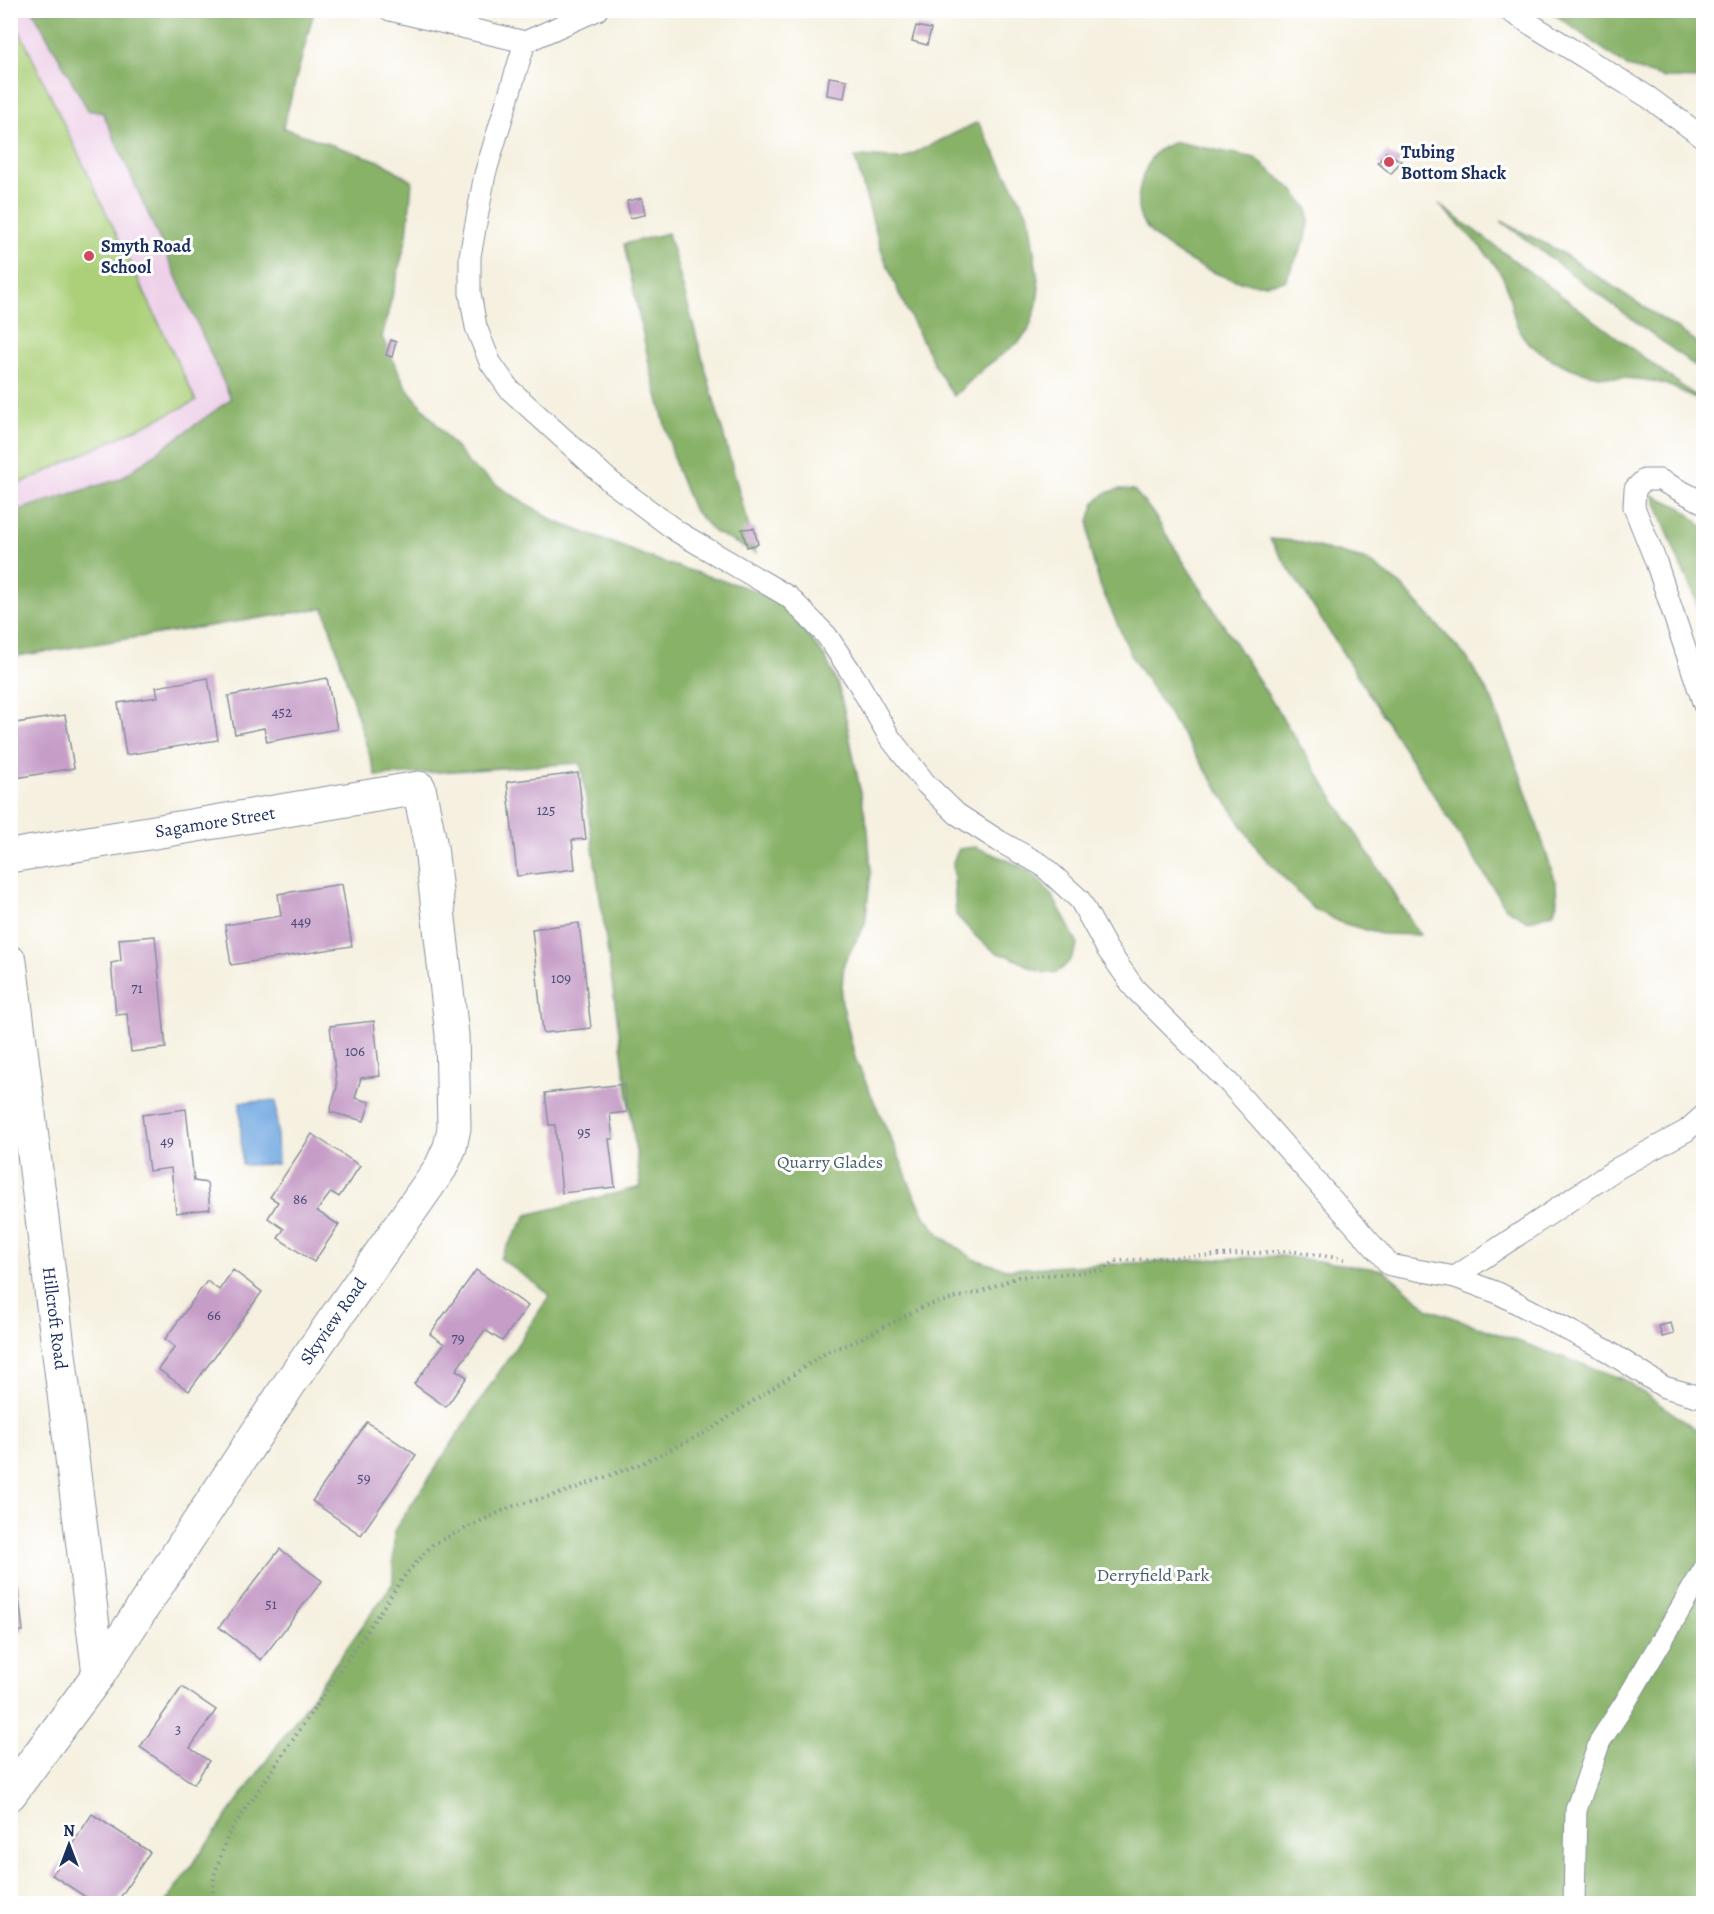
<svg xmlns="http://www.w3.org/2000/svg" width="1714" height="1914" font-family="Alegreya,serif">
	<rect width="100%" height="100%" fill="#fff"/>
	<filter id="ink" filterUnits="userSpaceOnUse"><feTurbulence type="fractalNoise" baseFrequency=".0167" numOctaves="2"/><feDisplacementMap in="SourceGraphic" scale="12" xChannelSelector="R" yChannelSelector="G"/><feConvolveMatrix kernelMatrix="1 2 1 2 8 2 1 2 1" color-interpolation-filters="sRGB"/></filter>
	<filter id="wash" filterUnits="userSpaceOnUse"><feTurbulence type="fractalNoise" baseFrequency=".008" numOctaves="4" result="noise"/><feDisplacementMap in="SourceGraphic" scale="24" xChannelSelector="R" yChannelSelector="G"/><feGaussianBlur stdDeviation="1.35" result="paint"/><feColorMatrix in="noise" values="0 0 0 0 0 0 0 0 0 0 0 0 0 0 0 0 0 1.4 0 .05"/><feComposite in="paint" operator="in"/></filter>
	<g filter="url(#wash)">
		<rect width="100%" height="100%" fill="#f5f0df"/>
		<path fill="#eed0e8" d="M11,11h46l267,597 -313,49z"/>
		<path fill="#acd079" stroke="#64806c" stroke-width="1.5" d="M11,13l185,388 -185,87h-1z"/>
		<g fill="#89b269" stroke="#527064" stroke-width="1.5">
			<path d="M33,11h281l-31,117 99,34 30,19 -5,55 -25,101 24,50 64,78 34,25 52,32 109,41 92,28 22,9 46,57 13,28 8,34 22,111 3,43 -6,51 -21,39 -3,35 14,60 47,106 10,26 14,28 15,18 33,23 32,10 275,-13 103,14 45,39 194,70 80,55v469h-1538l228,-320 1,-52 156,-236 -50,-37 27,-43 114,-28 -60,-424 -205,13 -52,-168 -313,49v-145l109,-33 111,-80 -128,-286 -15,-3z"/>
			<path d="M1550,11h153v68l-38,-1 -37,-11z"/>
			<path d="M978,122l51,94 10,72 -3,21 -8,22 -9,11 -35,26 -30,28 -18,-28 -35,-70 -20,-48 -26,-92 8,-2 39,3z"/>
			<path d="M1176,142l79,16 38,32 15,19 1,13 -3,16 -21,43c-9,1 -19,4 -28,3 -30,0 -111,-39 -118,-71 -3,-10 1,-27 4,-37 8,-21 12,-27 33,-34z"/>
			<path d="M1439,204l263,197c-13,-5 -25,-13 -38,-17 -20,-7 -43,-5 -64,-8 -25,-4 -52,-16 -70,-32 -23,-21 -15,-52 -32,-75 -16,-23 -39,-44 -59,-65z"/>
			<path d="M1501,221l58,30 144,95v26z"/>
			<path d="M668,233l88,320 -42,-21 -21,-23 -16,-39 -26,-98 -27,-128z"/>
			<path d="M1119,489l15,1 18,22 268,423 -39,-1 -39,-11 -28,-14 -54,-56 -127,-194 -33,-74 -10,-35 -1,-29 6,-19 11,-9z"/>
			<path d="M1653,495l29,13 21,19v97l-11,-36 -11,-21z"/>
			<path d="M1270,539l25,2 72,19 34,25 66,73 24,40 30,79 35,106 1,20 -4,10 -25,8 -22,-13z"/>
			<path d="M975,847c17,7 46,17 60,29 18,15 32,48 43,69 -19,43 -36,28 -67,12 -4,-2 -9,-2 -13,-4 -16,-8 -30,-25 -42,-38l-3,-53 6,-13z"/>
		</g>
		<path fill="#72a9e1" stroke="#466ca0" stroke-width="1.5" d="M276,1101l2,63 -36,1 -2,-63z"/>
		<g id="blocks">
			<g fill="#c69dc7">
				<path d="M916,26l15,3 -4,16 -15,-4z"/>
				<path d="M829,77l18,3 -3,18 -17,-3z"/>
				<path d="M1386,152l15,9 -10,13 -13,-11z"/>
				<path d="M642,198l3,17 -15,3 -3,-17z"/>
				<path d="M391,340l5,2 -4,15 -6,-2z"/>
				<path d="M754,528l4,16 -11,3 -5,-18z"/>
				<path d="M208,678l10,62 -92,15 -8,-52 40,-6 -2,-10z"/>
				<path d="M327,678l10,51 -70,13 -3,-14 -29,6 -7,-38z"/>
				<path d="M65,715l9,53 -64,11v-55z"/>
				<path d="M578,773l8,66 -14,1 3,29 -58,7 -10,-94z"/>
				<path d="M342,884l10,62 -121,19 -6,-40 56,-9 -3,-22z"/>
				<path d="M579,923l12,105 -48,5 -11,-104z"/>
				<path d="M155,936l11,112 -35,4 -4,-38 -11,1 -5,-52 10,-2 -2,-22z"/>
				<path d="M374,1021l6,55 -19,2 -6,20 15,4 -6,19 -34,-9 7,-25 -7,-61z"/>
				<path d="M624,1084l3,28 -17,2 3,25h-4l6,48 -53,6 -7,-68h-6l-4,-32z"/>
				<path d="M186,1109l8,72 13,2 3,26 -34,4 -5,-45 -22,3 -7,-56z"/>
				<path d="M312,1134l48,32 -21,31 -8,-5 -14,19 22,14 -25,37 -36,-24 6,-9 -16,-11 10,-16 -8,-5z"/>
				<path d="M233,1270l29,22 -73,99 -31,-22 17,-22 -10,-8 42,-58 12,9z"/>
				<path d="M476,1270l52,36 -26,35 -17,-11 -29,40 11,7 -21,30 -32,-23 30,-40 -14,-10z"/>
				<path d="M1671,1323l3,11 -12,3 -3,-11z"/>
				<path d="M367,1422l49,33 -55,80 -49,-34z"/>
				<path d="M280,1549l42,32 -61,79 -42,-33z"/>
				<path d="M14,1555l9,76 -13,1v-76z"/>
				<path d="M182,1687l34,23 -26,38 19,13 -15,23 -54,-37z"/>
				<path d="M92,1814l58,38 -34,52h-20l-44,-29z"/>
			</g>
		</g>
	</g>
	<g filter="url(#ink)">
		<use href="#blocks" fill-opacity="0" stroke="#88909e" stroke-width="1.5"/>
		<g fill="none" stroke-linecap="round" stroke-linejoin="round">
			<g stroke="#88909e" stroke-width="23">
				<g id="service">
					<path d="M390,10l135,32"/>
					<path d="M597,10l-72,32 -40,132 -15,82v37l6,34 14,35 19,27 102,93 67,50 111,65 38,39 32,48 31,54 36,46 31,30 42,27 43,24 38,35 27,49 28,40 95,95 160,181 65,12 43,16 108,57 58,37 40,11"/>
					<path d="M1508,10l140,87 56,41"/>
					<path d="M1704,503l-44,-23h-16l-9,9 -1,18 22,55 48,143"/>
					<path d="M1455,1277l163,-109 68,-37 18,-16"/>
					<path d="M1574,1904l2,-94 24,-69 23,-35 81,-137"/>
				</g>
			</g>
			<g stroke="#88909e" stroke-width="35">
				<g id="minor">
					<path d="M10,856l409,-68 12,59 21,188 2,93 -4,19 -9,20 -151,216 -191,291 -89,120"/>
					<path d="M10,962l89,712"/>
				</g>
			</g>
			<path stroke="#88909e" stroke-width="4" stroke-dasharray="1.5 4.5" stroke-linecap="butt" d="M212,1904l2,-28 14,-41 177,-260 28,-31 77,-37 52,-14 76,-28 67,-32 122,-81 29,-11 69,-35 54,-14 39,-15 84,-6 13,-10 176,-10 53,8"/>
			<use href="#service" stroke="#fff" stroke-width="21"/>
			<use href="#minor" stroke="#fff" stroke-width="33"/>
		</g>
	</g>
	<g fill="#d1495b" stroke="#fff" stroke-width="2">
		<circle cx="1389" cy="162" r="6"/>
		<circle cx="89" cy="256" r="6"/>
	</g>
	<g text-anchor="middle" dominant-baseline="central" stroke-width="6" stroke-linejoin="round" paint-order="stroke">
		<g font-size="15" fill="#464a78">
			<text x="282" y="712">452</text>
			<text x="546" y="810">125</text>
			<text x="301" y="921">449</text>
			<text x="561" y="978">109</text>
			<text x="137" y="988">71</text>
			<text x="355" y="1051">106</text>
			<text x="584" y="1132">95</text>
			<text x="167" y="1141">49</text>
			<text x="300" y="1199">86</text>
			<text x="214" y="1315">66</text>
			<text x="458" y="1338">79</text>
			<text x="364" y="1478">59</text>
			<text x="271" y="1604">51</text>
			<text x="178" y="1729">3</text>
		</g>
		<g font-size="18" font-weight="bold" fill="#1b2f5e" stroke="#fff" text-anchor="start">
			<text x="1401" y="152">Tubing<tspan x="1401" dy="21">Bottom Shack</tspan></text>
			<text x="101" y="246">Smyth Road<tspan x="101" dy="21">School</tspan></text>
		</g>
		<g font-size="18" fill="#1b2f5e" stroke="#fff">
			<text transform="translate(215 822) rotate(-9)">Sagamore Street</text>
			<text transform="translate(55 1318) rotate(83)">Hillcroft Road</text>
			<text transform="translate(333 1321) rotate(-55)">Skyview Road</text>
		</g>
		<g font-size="18" fill="#465f66" stroke="#fff">
			<text x="830" y="1162">Quarry Glades</text>
			<text x="1153" y="1575">Derryfield Park</text>
		</g>
	</g>
	<rect width="1714" height="1914" fill="none" stroke="#fff" stroke-width="36"/>
	<g transform="translate(69 1845)" stroke="#ffffff" stroke-width="4.5" paint-order="stroke">
	<path d="M0-4.5L10 22L0 15L-10 22Z" fill="#1b2f5e"/>
	<text y="-9" font-size="16" font-weight="bold" text-anchor="middle" fill="#1b2f5e">N</text>
	</g>
</svg>
